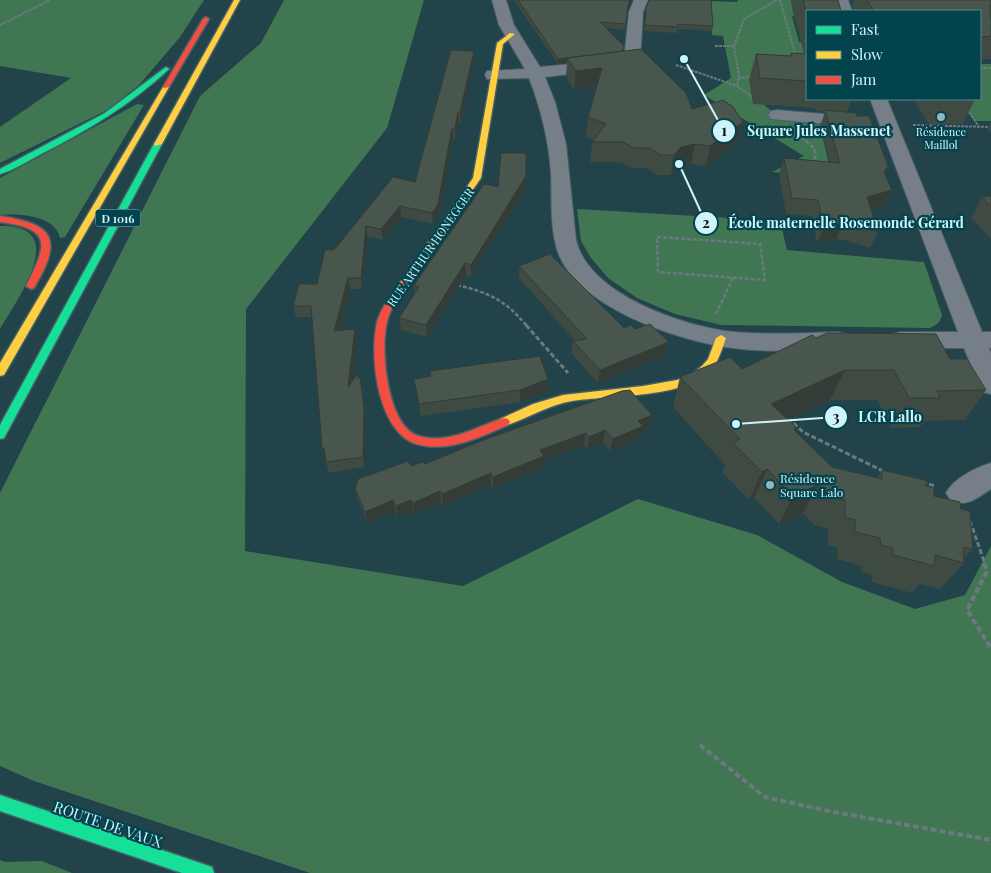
<svg xmlns="http://www.w3.org/2000/svg" width="991" height="873" font-family="'Playfair Display',serif">
	<rect width="100%" height="100%" fill="#224349"/>
	<g fill="#417653">
		<path d="M0,0h204l-24,37 -40,47 -31,25 -109,54v-36l71,-49 -71,-12z"/>
		<path d="M284,0h140l-37,128 -141,181 -1,242 218,35 175,-87 119,36 85,47 73,27 50,-14 26,-49v327h-681l-276,-92 -34,-15v-273l200,-397 61,-53z"/>
		<path d="M738,0h79l-26,2 3,14h-2l7,26 5,1 3,19 -46,30 3,13 13,10 42,7 13,55 -60,-5 32,-16 -100,-61 27,-17 -8,-42 -11,-1 -3,-34 28,1z"/>
		<path d="M980,64h11v57h-16l-18,-22h23z"/>
		<path d="M137,104l7,1 -79,132 -5,1c-4,-23 -42,-25 -60,-23v-37z"/>
		<path d="M577,209l203,12 7,29 137,12 18,53c-2,8 -6,11 -13,13l-208,-3 -46,-11 -38,-16 -29,-20 -17,-20 -10,-17z"/>
		<path d="M0,226c72,-2 17,74 0,103z"/>
		<path d="M0,860l5,2 37,-1 30,12h-72z"/>
	</g>
	<g fill="none" stroke-linecap="round" stroke-linejoin="round">
		<g stroke="#446066" stroke-width="2">
			<g id="street">
				<path d="M492,0h14l8,25 26,42 84,-8 5,-47 5,-12h14l-5,12 -3,51 -2,3 -93,11 10,25 11,42 10,96c13,55 109,87 158,92 35,3 70,1 104,0l9,2 3,6 -3,6 -9,2c-35,2 -71,5 -106,0 -54,-7 -161,-42 -176,-102 -6,-23 -4,-48 -5,-72 -2,-32 -10,-65 -22,-96l-42,1 -2,-4 2,-4 38,-2 -26,-44z"/>
				<path d="M834,0h14l4,11h-14z"/>
				<path d="M870,99h17l95,233h9v16h-2l2,5v41l-9,-2 -18,-44h-63l-9,-2 -3,-6 3,-6 9,-2h57z"/>
				<path d="M777,110l83,7 6,1 3,4 -3,4 -6,1 -89,-8 -3,-4 3,-4z"/>
				<path d="M991,463v26c-14,9 -23,18 -40,12l-5,-8c8,-15 29,-25 45,-30z"/>
			</g>
		</g>
		<g stroke="#446066" stroke-width="3">
			<g id="fast">
				<path d="M166,67l3,2 -1,1c-38,35 -81,61 -127,84 -13,7 -27,16 -41,20v-5l105,-56z"/>
				<path d="M155,142l7,2 -158,294 -4,1v-14z"/>
				<path d="M0,795l206,70 6,2 2,6h-32l-182,-62z"/>
			</g>
		</g>
		<g stroke="#446066" stroke-width="3">
			<g id="slow">
				<path d="M234,0h6l-78,144 -7,2 -1,-2z"/>
				<path d="M510,33l5,1 -12,10 -22,134 -75,109h-6v-4l73,-105 24,-135z"/>
				<path d="M166,85l3,2 -165,288 -4,1v-13l163,-276z"/>
				<path d="M721,335l5,3c-4,11 -7,22 -14,31 -25,30 -104,26 -140,32 -24,4 -45,18 -68,25l-6,-4 2,-3 33,-15 30,-9 80,-9 34,-6 14,-5 11,-9 6,-7 8,-21z"/>
			</g>
		</g>
		<g stroke="#446066" stroke-width="3">
			<g id="jam">
				<path d="M206,17l3,2 -40,68 -5,1 -1,-1 40,-68z"/>
				<path d="M0,216c55,8 63,23 34,72l-3,1 -5,-3c21,-42 27,-57 -26,-64z"/>
				<path d="M403,282l5,3c-8,11 -18,23 -21,37 -7,27 0,105 32,114 30,9 58,-10 85,-18l4,1 2,3 -2,3c-27,12 -58,27 -88,20 -42,-9 -51,-87 -43,-123 4,-14 14,-27 23,-39z"/>
			</g>
		</g>
		<g stroke="#6b7a81" stroke-width="2" stroke-dasharray="3 1" stroke-linecap="butt">
			<path d="M780,0l16,57"/>
			<path d="M0,25l50,-25"/>
			<path d="M715,46h19l5,30 -2,10"/>
			<path d="M734,46l10,-27 33,-19"/>
			<path d="M676,65l61,21 18,13"/>
			<path d="M980,68h11"/>
			<path d="M738,78l15,-1"/>
			<path d="M967,109l12,18"/>
			<path d="M913,125l78,2"/>
			<path d="M802,138l5,4"/>
		</g>
		<g stroke="#6b7a81" stroke-width="2.5" stroke-dasharray="4 2" stroke-linecap="butt">
			<path d="M806,141l8,7 2,15"/>
			<path d="M657,237l103,7 5,36 -107,-8z"/>
			<path d="M457,285c33,8 48,15 70,41"/>
			<path d="M716,314l17,-36"/>
		</g>
		<g stroke="#6b7a81" stroke-width="3" stroke-dasharray="5 2.5" stroke-linecap="butt">
			<path d="M526,325l42,48"/>
			<path d="M788,418l15,14 82,40"/>
			<path d="M922,482l13,4"/>
			<path d="M970,521l15,43"/>
		</g>
		<g stroke="#6b7a81" stroke-width="4" stroke-dasharray="6 3" stroke-linecap="butt">
			<path d="M984,563l3,8 -20,39 24,38"/>
			<path d="M700,745l65,52 69,15 157,28"/>
		</g>
		<use href="#street" fill="#767e88" fill-rule="evenodd"/>
		<use href="#fast" fill="#16e098" fill-rule="evenodd"/>
		<use href="#slow" fill="#ffcf43" fill-rule="evenodd"/>
		<use href="#jam" fill="#f24e42" fill-rule="evenodd"/>
	</g>
	<g fill="#3f4a42">
		<path d="M514,0h118l-5,12 -2,18 -20,-2 18,23 69,58 46,33 -32,24 -15,-2 -14,3 -6,8h-14l-10,-7h-16l-10,-6h-31l2,-20 2,-2 -8,-3 2,-20 9,-30 -23,3 -8,-14 1,-13 -9,1z"/>
		<path d="M791,0h47l-31,11v88h45l-5,13 10,4 31,50 -3,8 7,16 -8,16 -13,4 7,22 -8,16 -22,-7 -12,-2 -19,4 -5,-27 -26,-2 -7,-40 5,-16 46,4 -10,-36 5,-14 -9,-1 -1,-3 -62,-4 -4,-24 7,-26 34,2 1,-3 13,1 -13,-52z"/>
		<path d="M853,0h138v36l-11,-25h-128l1,-3 -1,-3z"/>
		<path d="M646,7l67,19 -1,5 -35,-2v4l-33,-2z"/>
		<path d="M991,36v23l-11,1v-23z"/>
		<path d="M474,61l-13,61h-2l-4,17h-2l-14,76 -6,9 -32,-7 -18,23 -15,-3 -6,52h-12l-10,42 17,9 -4,40 5,-7 4,14 4,34 -1,46 -36,6 -4,-14 -13,-142h-16l-3,-11 24,-22 17,-34 81,-68z"/>
		<path d="M913,99h62l-12,25h-34z"/>
		<path d="M991,122v11l-4,-4z"/>
		<path d="M498,187l27,1 -54,89 -5,-2 -39,62 -26,-7 -2,-12 16,-24 -1,-9z"/>
		<path d="M991,196v43l-20,-21 11,-21z"/>
		<path d="M519,266l105,62 11,1 34,13 -3,13 -68,28 -27,-30 2,-12h2l-56,-63z"/>
		<path d="M816,338l134,21 36,31 -21,30 -41,1 -4,6 -29,1 -14,-28h-47l-42,20 8,7 -2,3 38,37 45,11 5,-8 44,16 8,10 27,13 12,40 -10,10 1,4 -24,26 -21,-5 -7,9 -40,-11v-7l-11,-3v-6l-24,-7v-11l-9,-3v-17l-14,-3 -11,-12 -24,11 -25,-26 -5,2 -27,-28 3,-7 -52,-58 7,-30 62,-8z"/>
		<path d="M430,371l118,20 -28,11 -99,14 -7,-37 17,-2z"/>
		<path d="M650,427l-8,4 -2,7 -30,13 -7,-9 -16,7 -3,-4 -40,15 -1,7 -50,21 -2,-3 -48,21 -2,-3 -27,11 -1,-3 -15,7 -3,-7 -27,12 -10,-23 -3,-11 56,-23 14,-2 61,-25z"/>
	</g>
	<g fill="#333c36">
		<path d="M630,0h2l-5,12 1,-6z"/>
		<path d="M474,51v10l-13,61 -1,-10z"/>
		<path d="M567,58v5l-9,1v-5z"/>
		<path d="M602,68l-2,18 -26,4 2,-19z"/>
		<path d="M458,112l1,10 -4,17v-11z"/>
		<path d="M743,122l-5,20 -32,24 4,-20z"/>
		<path d="M452,128l1,11 -14,76 -6,9 -1,-11z"/>
		<path d="M695,144l-4,20 -14,3 -6,8 3,-20 7,-8z"/>
		<path d="M526,176l-1,12 -54,89v-12z"/>
		<path d="M892,190l-8,16 -24,7 7,-16z"/>
		<path d="M400,206l1,11 -18,23 -2,-11z"/>
		<path d="M843,223l-7,16 -19,4 7,-16z"/>
		<path d="M366,226l2,11 -6,52 -1,-11z"/>
		<path d="M465,263l1,12 -39,62 -1,-12z"/>
		<path d="M348,278l2,11 -13,54 -3,-12z"/>
		<path d="M355,329l2,11 -6,58 -3,-11z"/>
		<path d="M669,342l-3,13 -68,28 2,-13z"/>
		<path d="M845,370l-15,30 -71,33 12,-29z"/>
		<path d="M360,376l6,45 -1,46 -2,-10z"/>
		<path d="M548,379v12l-28,11v-12z"/>
		<path d="M652,415l-2,12 -8,4 -2,7 -30,13 3,-12 25,-18z"/>
		<path d="M605,430l-2,12 -16,7 2,-12z"/>
		<path d="M586,433l-2,12 -40,15 -1,7 -50,21v-11l47,-27z"/>
		<path d="M322,448h2l3,10 -2,1z"/>
		<path d="M767,469l-13,29 -5,2 13,-28z"/>
		<path d="M491,473v12l-48,21 -1,-12z"/>
		<path d="M818,485l-15,28 -24,11 14,-28z"/>
		<path d="M440,491l1,12 -27,11 -1,-11z"/>
		<path d="M393,500l2,11 -27,12 -3,-11z"/>
		<path d="M411,500l2,11 -15,7 -2,-12z"/>
	</g>
	<g fill="#49564d" stroke="#333c36">
		<path d="M518,0h112l-2,6 -2,18 -26,-2 24,24 -1,5 -65,8z"/>
		<path d="M649,0h62l2,26 -36,-2 1,3 -33,-2 1,-18z"/>
		<path d="M803,0h35l3,11h-34v3z"/>
		<path d="M867,0h124v5h-1v12h1v19l-11,1v-26h-106z"/>
		<path d="M641,49l45,44 6,16 31,-9 10,7 10,15 -33,24 -15,-2 -14,3 -7,8h-14l-10,-7h-16l-11,-6h-31l14,-18 -18,-7 14,-49 -26,3 -9,-13z"/>
		<path d="M451,50l23,1 -14,61h-2l-3,16h-3l-14,76 -6,9 -32,-7 -19,23 -15,-3 -5,52h-13l-14,53 21,-2 -7,58 10,-14v6l2,-3 4,34 -1,47 -37,5 -2,-14h-2l-11,-142h-18l6,-22h18l8,-34h9l59,-73 22,5z"/>
		<path d="M791,53l16,1v27l-47,-3 -4,-24 36,2z"/>
		<path d="M825,110l31,3 1,3h12l19,50 -4,6 8,18 -25,7 11,35 -23,-7 -12,-2 -19,4 -6,-27 -26,-2 -8,-40 56,5z"/>
		<path d="M501,153h25v23l-55,89 -6,-2 -39,62 -27,-7 20,-31 -5,-2 70,-101 14,3z"/>
		<path d="M991,196v10l-9,-9z"/>
		<path d="M550,254l74,74 7,-3 4,4 15,-5 19,18 -69,28 -27,-29 14,-2 -68,-73z"/>
		<path d="M827,333l109,1 14,25h17l19,31 -49,1 3,7h-31l-15,-28h-49l-74,34 25,23 -2,3 38,37 50,12v-9l43,10 1,6 8,2v8l26,6 1,7 9,2 3,38 -10,-2 1,16 -29,-8 -1,11 -41,-11v-7l-12,-3 -1,-7 -25,-6v-12l-10,-3v-17l-14,-3 -13,-12 -25,11 -26,-27 -5,3 -29,-29 7,-4 -60,-62 50,-20 12,12 70,-34 4,3z"/>
		<path d="M540,356l8,23 -28,11 -101,14 -5,-25 17,-3 -1,-5z"/>
		<path d="M630,390l22,25 -14,6 5,5 -30,13 -8,-9 -16,7 -3,-4 -46,17 4,6 -51,21 -2,-4 -49,21 -2,-3 -27,12 -2,-3 -15,6 -3,-6 -28,12 -10,-23 3,-10 50,-18 3,5 12,-4 2,2 61,-25 136,-48z"/>
	</g>
	<g fill="#92b6bd" stroke="#03434d" stroke-width="2">
		<circle cx="941" cy="117" r="5"/>
		<circle cx="770" cy="485" r="5"/>
	</g>
	<g text-anchor="middle" dominant-baseline="central" stroke-width="4.5" stroke-linejoin="round" paint-order="stroke">
		<g font-size="11" fill="#cff4fb" stroke="#03434d">
			<text x="941" y="131">Résidence<tspan x="941" dy="13">Maillol</tspan></text>
		</g>
		<rect fill="#03434d" stroke="#92bfc7" stroke-width="1" x="95.5" y="209.5" width="45" height="17" rx="4"/>
		<g font-size="11" font-weight="bold" fill="#cff4fb">
			<text x="118" y="218">D 1016</text>
		</g>
		<g font-size="12" fill="#cff4fb" stroke="#03434d">
			<text transform="translate(430 247) rotate(-55)">RUE ARTHUR HONEGGER</text>
		</g>
		<g font-size="12" fill="#cff4fb" stroke="#03434d" text-anchor="start">
			<text x="780" y="478">Résidence<tspan x="780" dy="14">Square Lalo</tspan></text>
		</g>
		<g font-size="15" fill="#cff4fb" stroke="#03434d">
			<text transform="translate(108 824) rotate(19)">ROUTE DE VAUX</text>
		</g>
	</g>
	<path fill="none" stroke="#cff4fb" stroke-width="2" d="M684 59L724 131M679 164L706 223M736 424L836 417"/>
	<g fill="#cff4fb" stroke="#03434d" stroke-width="2">
		<circle cx="684" cy="59" r="5"/>
		<circle cx="679" cy="164" r="5"/>
		<circle cx="736" cy="424" r="5"/>
		<circle cx="724" cy="131" r="12"/>
		<circle cx="706" cy="223" r="12"/>
		<circle cx="836" cy="417" r="12"/>
	</g>
	<g font-size="15" text-anchor="middle" font-weight="bold" fill="#111">
		<text x="724" y="136">1</text>
		<text x="706" y="228">2</text>
		<text x="836" y="422">3</text>
	</g>
	<g font-size="14" text-anchor="middle" font-weight="bold" fill="#cff4fb" stroke="#03434d" stroke-width="4.5" stroke-linejoin="round" paint-order="stroke">
		<text x="819" y="136">Square Jules Massenet</text>
		<text x="846" y="228">École maternelle Rosemonde Gérard</text>
		<text x="890" y="422">LCR Lallo</text>
	</g>
	<rect x="806" y="10" width="175" height="90" fill="#03434d" stroke="#558a93"/>
	<rect x="816" y="26" width="25" height="8" fill="#16e098" stroke="#558a93"/>
	<text x="851" y="35" font-size="15" fill="#cff4fb">Fast</text>
	<rect x="816" y="51" width="25" height="8" fill="#ffcf43" stroke="#558a93"/>
	<text x="851" y="60" font-size="15" fill="#cff4fb">Slow</text>
	<rect x="816" y="76" width="25" height="8" fill="#f24e42" stroke="#558a93"/>
	<text x="851" y="85" font-size="15" fill="#cff4fb">Jam</text>
</svg>
